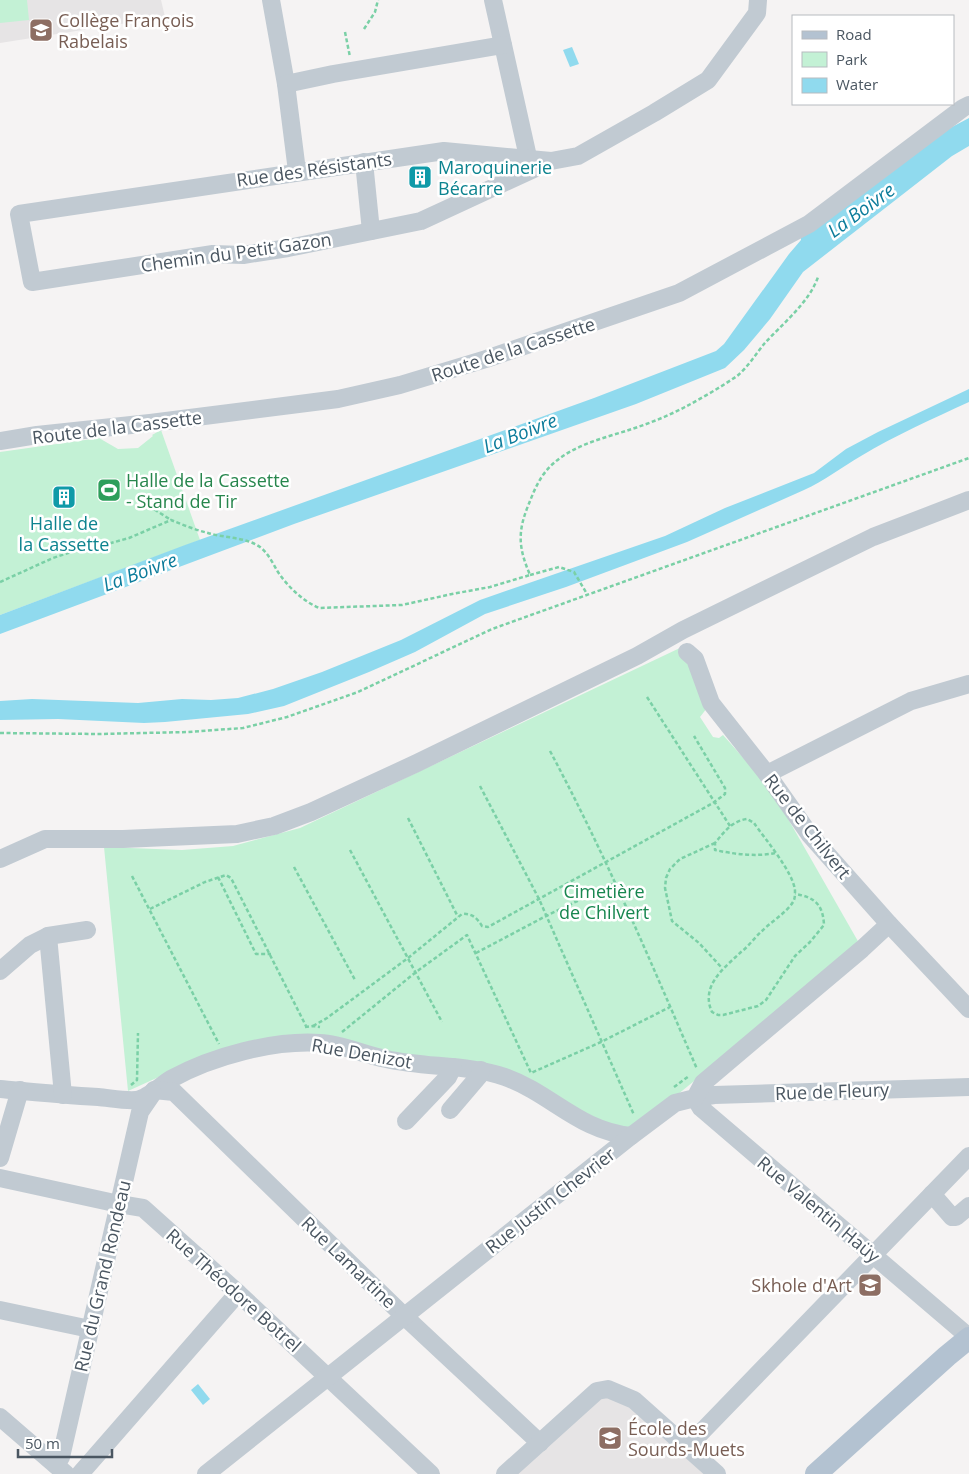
<svg xmlns="http://www.w3.org/2000/svg" width="969" height="1474" font-family="'Open Sans',sans-serif">
	<rect width="100%" height="100%" fill="#f5f3f3"/>
	<g fill="#e6e4e5">
		<path d="M0,0h161l4,17 -165,26z"/>
		<path d="M605,1393l23,9 79,72h-194z"/>
	</g>
	<g fill="#c3f1d5">
		<path d="M0,0h27l2,20 -29,3z"/>
		<path d="M161,430l39,110 -200,75v-163l99,-14 19,11 20,-1 15,-12 -1,-1z"/>
		<path d="M682,647l25,61 -7,9 13,20 6,1 4,-3 48,54 88,154 -2,5 -191,156 -30,23 -14,4 -93,-47 -211,-45 -2,-5 -66,8 -78,29 -44,20 -24,-244 78,3 51,-4 67,-18z"/>
	</g>
	<g fill="#90daee">
		<path d="M572,47l7,17 -9,3 -7,-17z"/>
		<path d="M969,118v28l-17,10 -149,116 -33,47 -26,31 -19,18 -89,36 -342,120 -294,110v-19l185,-70 409,-147 122,-47 8,-7 65,-90 12,-14v-2l134,-102z"/>
		<path d="M969,389v13c-37,17 -73,33 -108,54 -19,11 -37,25 -57,34l-117,52 -121,45 -81,27 -70,38 -46,20 -85,34 -36,8 -83,8 -21,1 -86,-4 -58,1v-19l32,-2 106,4 44,-4 29,1 27,-2 35,-9 49,-17 79,-32 79,-40 185,-64 60,-28 89,-35 32,-24 32,-17z"/>
		<path d="M198,1384l12,15 -7,6 -12,-15z"/>
	</g>
	<g fill="none" stroke-linecap="round" stroke-linejoin="round">
		<g stroke="#7ad0a6" stroke-width="2.5" stroke-dasharray="4 2.5" stroke-linecap="butt">
			<path d="M364,29l11,-17 3,-12"/>
			<path d="M345,32l5,25"/>
			<path d="M149,506l22,14"/>
			<path d="M530,575l29,-8 15,5 13,22"/>
			<path d="M0,582l53,-24 33,-11 25,-4 18,-5 42,-18c12,5 25,10 37,13 16,5 38,4 52,14 9,7 13,17 18,25 10,15 25,29 41,36l83,-3 50,-11 38,-7 40,-12c-11,-26 -13,-42 -2,-69 4,-10 8,-21 15,-31 20,-28 58,-36 89,-46 18,-6 36,-13 53,-22 17,-9 36,-20 52,-31 10,-8 19,-22 27,-32 18,-20 45,-41 54,-67"/>
			<path d="M647,697l83,129"/>
			<path d="M0,733l99,1 89,-2 55,-4 44,-11 71,-25 134,-63 477,-171"/>
			<path d="M550,751c55,103 101,211 147,318"/>
			<path d="M480,786l59,113 95,216"/>
			<path d="M408,818l50,99"/>
			<path d="M715,843l-35,16 -10,10 -4,9 -1,10 7,33 27,22 23,25"/>
			<path d="M350,850l92,172"/>
			<path d="M775,853c-18,4 -42,1 -60,-3v-7c9,-11 17,-22 32,-24l7,4c11,16 40,50 41,68 0,4 0,8 -2,11 -7,11 -21,19 -31,29 -7,6 -13,15 -21,21 -17,16 -41,34 -29,60l6,3h5l35,-9 8,-6 29,-44 15,-14 14,-17c-1,-20 -9,-28 -29,-31"/>
			<path d="M294,867l61,113"/>
			<path d="M132,876l87,168"/>
			<path d="M218,877l38,77h15"/>
			<path d="M150,909l55,-27 21,-7 5,3 75,148"/>
			<path d="M476,953l70,-37 69,-33"/>
			<path d="M313,1026l14,-8 81,-60 54,-44c10,-1 15,4 20,12l6,1 225,-124 12,-9v-6l-31,-52"/>
			<path d="M305,1027l8,-1 7,1"/>
			<path d="M342,1032l74,-60 51,-37 64,138 70,-31 69,-35"/>
			<path d="M131,1085l6,-5 1,-47"/>
			<path d="M674,1087l15,-11"/>
		</g>
		<g stroke="#c1cad2" stroke-width="18">
			<path d="M271,0l15,84 11,87"/>
			<path d="M493,0l35,157"/>
			<path d="M286,84l47,-10 170,-29"/>
			<path d="M551,161l-130,60 -133,27 -45,7 -30,-1 -181,28 -13,-68 425,-63 107,10 27,-5 76,-43 54,-33 49,-67 1,-13"/>
			<path d="M364,162l7,69"/>
			<path d="M0,441l37,-6 113,-12 188,-24 62,-14 86,-26 193,-66 130,-69 154,-116 6,-3"/>
			<path d="M687,652l8,7 16,44 56,71 43,61 79,89 80,85"/>
			<path d="M767,774l144,-73 58,-17"/>
			<path d="M0,859l45,-20h78l114,-5 37,-8 37,-14 106,-49 220,-107 46,-26 190,-93 96,-37"/>
			<path d="M0,971l30,-26 18,-9"/>
			<path d="M969,1087l-255,8 -19,3 6,10 268,229"/>
			<path d="M0,1089c33,3 65,6 98,8 12,1 26,4 38,3 11,-1 25,-15 35,-21 42,-23 102,-39 149,-36 22,1 44,12 66,16 40,9 81,5 119,18 47,17 74,54 126,59"/>
			<path d="M154,1090l20,2 230,224 136,127"/>
			<path d="M63,1095l-15,-159 39,-6"/>
			<path d="M450,1110l29,-34 2,-6"/>
			<path d="M406,1121l42,-44 5,-10"/>
			<path d="M0,1158l20,-68"/>
			<path d="M0,1178l119,26 24,4 95,85 193,181"/>
			<path d="M932,1194l20,23h4l13,-11"/>
			<path d="M0,1310l90,19"/>
			<path d="M0,1417l66,57"/>
			<path d="M687,1447l282,-291"/>
			<path d="M56,1465l5,-8 79,-345 13,-19"/>
			<path d="M80,1474l158,-181"/>
			<path d="M206,1474l425,-338 44,-33 20,-5 8,-15 159,-134 27,-25"/>
			<path d="M505,1474l92,-83 11,-2 26,11 83,74"/>
		</g>
		<path stroke="#b3c2d1" stroke-width="22" d="M816,1474l131,-118 22,-18"/>
	</g>
	<defs>
		<g id="school-square" transform="scale(1.25)"><rect x="-9" y="-9" width="18" height="18" rx="4" fill="#8d6e63" stroke="#fff"/><path d="M0-5L7-2L0 1L-7-2ZM-4 1L0 2.5L4 1V4Q0 6-4 4Z" fill="#fff"/></g>
		<g id="building-square" transform="scale(1.25)"><rect x="-9" y="-9" width="18" height="18" rx="4" fill="#0f9aa8" stroke="#fff"/><path d="M-4-6H4V6H1V3H-1V6H-4ZM-2.5-4.3h1.7v1.8h-1.7ZM.8-4.3h1.7v1.8H.8ZM-2.5-1h1.7V.8h-1.7ZM.8-1h1.7V.8H.8Z" fill="#fff"/></g>
		<g id="stadium-square" transform="scale(1.25)"><rect x="-9" y="-9" width="18" height="18" rx="4" fill="#2e9e5b" stroke="#fff"/><path d="M0-5a6.5 5 0 1 0 0 10a6.5 5 0 1 0 0-10ZM-3.5-1.8h7v3.6h-7Z" fill="#fff"/></g>
	</defs>
	<g fill-rule="evenodd">
		<use href="#school-square" x="41" y="30"/>
		<use href="#building-square" x="420" y="177"/>
		<use href="#stadium-square" x="109" y="490"/>
		<use href="#building-square" x="64" y="497"/>
		<use href="#school-square" x="870" y="1285"/>
		<use href="#school-square" x="610" y="1438"/>
	</g>
	<g text-anchor="middle" dominant-baseline="central" stroke-width="5" stroke-linejoin="round" paint-order="stroke">
		<g font-size="18" fill="#785e54" stroke="#fff" text-anchor="start">
			<text x="58" y="20">Collège François<tspan x="58" dy="21">Rabelais</tspan></text>
			<text x="852" y="1285" text-anchor="end">Skhole d'Art</text>
			<text x="628" y="1428">École des<tspan x="628" dy="21">Sourds-Muets</tspan></text>
		</g>
		<g font-size="18" fill="#0d838f" stroke="#fff" text-anchor="start">
			<text x="438" y="167">Maroquinerie<tspan x="438" dy="21">Bécarre</tspan></text>
			<text x="64" y="523" text-anchor="middle">Halle de<tspan x="64" dy="21">la Cassette</tspan></text>
		</g>
		<g font-size="18" fill="#4a5661" stroke="#fff">
			<text transform="translate(314 169) rotate(-8)">Rue des Résistants</text>
			<text transform="translate(236 252) rotate(-8)">Chemin du Petit Gazon</text>
			<text transform="translate(513 349) rotate(-18)">Route de la Cassette</text>
			<text transform="translate(117 427) rotate(-7)">Route de la Cassette</text>
			<text transform="translate(808 826) rotate(52)">Rue de Chilvert</text>
			<text transform="translate(362 1053) rotate(10)">Rue Denizot</text>
			<text transform="translate(832 1091) rotate(-2)">Rue de Fleury</text>
			<text transform="translate(550 1200) rotate(-38)">Rue Justin Chevrier</text>
			<text transform="translate(819 1209) rotate(40)">Rue Valentin Haüy</text>
			<text transform="translate(349 1262) rotate(44)">Rue Lamartine</text>
			<text transform="translate(102 1276) rotate(-77)">Rue du Grand Rondeau</text>
			<text transform="translate(234 1290) rotate(42)">Rue Théodore Botrel</text>
		</g>
		<g font-size="18" fill="#27864d" stroke="#fff" text-anchor="start">
			<text x="126" y="480">Halle de la Cassette<tspan x="126" dy="21">- Stand de Tir</tspan></text>
		</g>
		<g font-size="18" fill="#17864f" stroke="#fff">
			<text x="604" y="891">Cimetière<tspan x="604" dy="21">de Chilvert</tspan></text>
		</g>
		<g font-size="19" font-style="italic" fill="#0c7c9b" stroke="#fff">
			<text transform="translate(861 210) rotate(-36)">La Boivre</text>
			<text transform="translate(520 433) rotate(-21)">La Boivre</text>
			<text transform="translate(140 572) rotate(-20)">La Boivre</text>
		</g>
	</g>
	<rect x="792" y="15" width="162" height="90" fill="#ffffff" stroke="#b7bbc0"/>
	<rect x="802" y="31" width="25" height="8" fill="#b3c2d1" stroke="#b7bbc0"/>
	<text x="836" y="40" font-size="15" fill="#4a5661">Road</text>
	<rect x="802" y="52" width="25" height="15" fill="#c3f1d5" stroke="#b7bbc0"/>
	<text x="836" y="65" font-size="15" fill="#4a5661">Park</text>
	<rect x="802" y="78" width="25" height="15" fill="#90daee" stroke="#b7bbc0"/>
	<text x="836" y="90" font-size="15" fill="#4a5661">Water</text>
	<path d="M18 1449v8h94v-8" fill="none" stroke="#4a5661" stroke-width="2.5"/>
	<text x="25" y="1449" font-size="15" fill="#4a5661" stroke="#ffffff" stroke-width="4" paint-order="stroke">50 m</text>
</svg>
